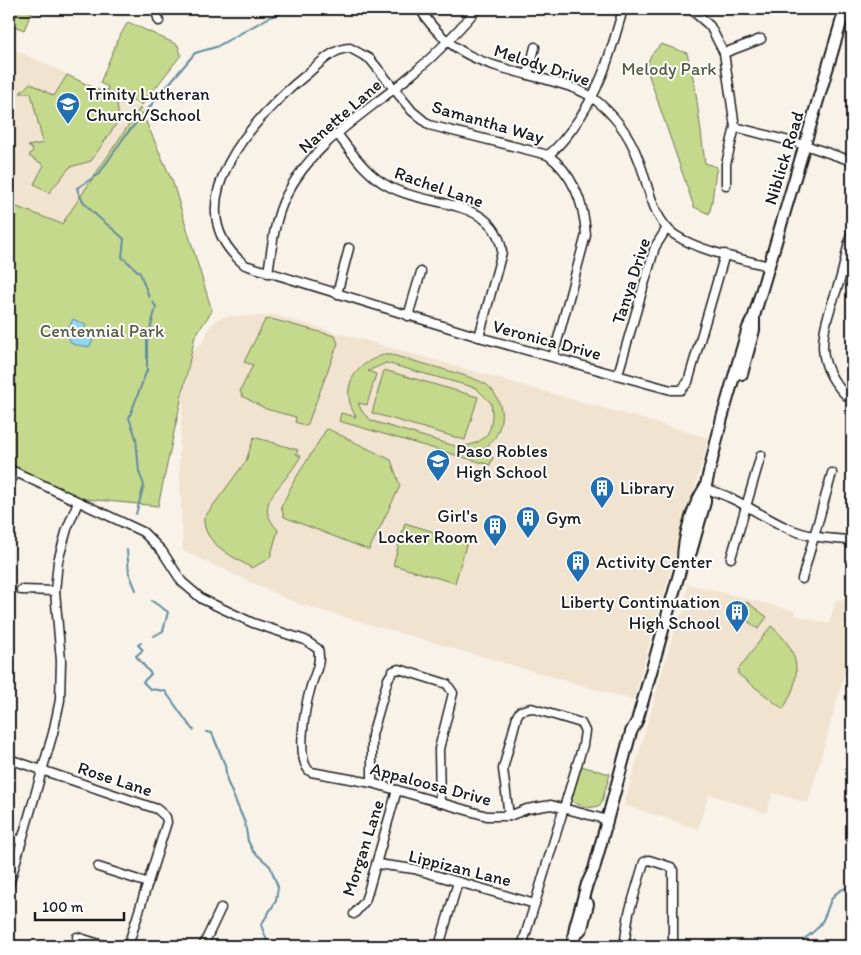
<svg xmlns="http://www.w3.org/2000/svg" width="861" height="955" font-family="Itim,sans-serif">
	<rect width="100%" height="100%" fill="#f8f2e9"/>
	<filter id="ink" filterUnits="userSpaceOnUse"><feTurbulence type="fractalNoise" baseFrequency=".02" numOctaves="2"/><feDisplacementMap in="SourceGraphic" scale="10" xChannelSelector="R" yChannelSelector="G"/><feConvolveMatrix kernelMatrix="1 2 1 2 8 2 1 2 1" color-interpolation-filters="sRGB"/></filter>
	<g filter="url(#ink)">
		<g fill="#f0e3cf">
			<path d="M9,47l131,61 -131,196z"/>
			<path d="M271,314l438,124 -76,262 -334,-96 -116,-53 -4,-99 5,-59 8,-41 11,-9 5,-13 9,-11 11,-3h40z"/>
			<path d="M688,584l107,27 -1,4 35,9 7,-24 16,-1v18l-11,10 11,4v16l-44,156 -35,-10 -7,20 -57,-19 -11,35 -74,-24 53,-184 6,-9z"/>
		</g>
		<g fill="#c5d98d" stroke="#707a54" fill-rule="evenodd">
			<path d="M19,9h14l-9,21 -15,-6z"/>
			<path d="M128,22l50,23 3,10 -39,50 -35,-14 1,-4 -8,-4 17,-42z"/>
			<path d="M661,44l26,9 8,33 10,77 12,4c-4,16 -3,31 -8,47l-15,-7 -48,-140 5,-12z"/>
			<path d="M67,75l42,20 8,8 2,17 -28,41 -21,6 -21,26 -15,-9 10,-19 -15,-9 4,-6 -5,-4 15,-3 -12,-50h-11l10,-10 24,13z"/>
			<path d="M140,108l33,75 39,128 -17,25 -37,170 -92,-9 -57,-27v-266l53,20z"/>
			<path d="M271,319l64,17 3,7 -31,83 -12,-4 1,-5 -30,-8 -24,-13 -2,-5 13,-26 -9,-3 21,-42z"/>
			<path d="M383,355h9c17,5 85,22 95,30 10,8 16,23 14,35 -2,16 -10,25 -24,33l16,4 -3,8 -151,-44 2,-8 15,4c-17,-28 -3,-52 27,-62zM386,363l90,25 15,15c4,28 -4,41 -33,44l-86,-26 -9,-8 -5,-10 9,2 9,-31 -8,-3z"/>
			<path d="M384,370l94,27 -13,43 -93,-27z"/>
			<path d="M328,429l63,31 8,23 1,3 -31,64 -85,-33 -3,-10 13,-26 32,-51z"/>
			<path d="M254,437l44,13 -2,4 5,2c-5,8 -10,16 -16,23 -15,18 -27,30 -7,51l-8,28 -18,10c-17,-10 -50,-25 -48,-50l42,-57z"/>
			<path d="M405,523l62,19 -12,41 -62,-18z"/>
			<path d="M747,602l20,15 -9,12 -20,-15z"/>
			<path d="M771,626c30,25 32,51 12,83l-45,-35v-4z"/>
			<path d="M581,766l29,8 -9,30c-8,6 -19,3 -28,-2l-1,-4z"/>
		</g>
		<path fill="#91d6f3" stroke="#628c9d" d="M73,319l13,6 -3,7 10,9 -4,6 -17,-3 -6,-10z"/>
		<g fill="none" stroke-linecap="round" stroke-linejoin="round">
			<g stroke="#628c9d" stroke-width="2">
				<path d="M149,297l-9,-24 -18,-16 2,-18c-15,-15 -42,-30 -47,-51l22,-14 26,-38 70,-83 21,-6 54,-30 24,-8"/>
				<path d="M136,514l8,-29 -5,-13 -3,-34 -7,-20 18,-48v-29l9,-34 -3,-5"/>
				<path d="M127,550l2,23 7,17"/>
				<path d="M152,601l16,11 -5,19 -9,5"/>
				<path d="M141,643l-3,2 5,5 -7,6 15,18 -8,8 7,7 15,2 27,38 2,1"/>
				<path d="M206,732l6,1 13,32 2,16 18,42 3,18 5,10 17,15 8,21 -2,14 -15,24 7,18 5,3"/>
				<path d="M803,940c5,-4 11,-8 15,-13 15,-17 5,-34 34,-41"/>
			</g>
			<g stroke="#1c1c1c" stroke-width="11">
				<g id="minor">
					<path d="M155,9l4,12"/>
					<path d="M420,9c31,50 71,56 124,70 17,5 35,9 49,19 21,16 36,36 45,60 10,24 14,62 37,77 24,16 66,24 94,31"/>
					<path d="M695,13l15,13 14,27 11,74 -9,37v21"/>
					<path d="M724,53l37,-14"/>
					<path d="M528,75l7,-28"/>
					<path d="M735,127l70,18 47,16"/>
					<path d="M338,135c15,19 28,39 50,51 39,22 108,11 114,66l-23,85"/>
					<path d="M548,155c10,-7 16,-16 24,-26 29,-39 38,-74 51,-120"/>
					<path d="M852,231c-5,16 -7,33 -12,49 -16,48 -33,81 12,121"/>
					<path d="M268,273c4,-26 6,-53 18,-77 25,-52 81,-84 124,-120 25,-20 46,-43 67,-67"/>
					<path d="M337,294l12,-46"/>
					<path d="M408,316l13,-44"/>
					<path d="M553,357l33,-122c-2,-31 -13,-61 -38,-80l-119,-30 -17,-14 -42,-52 -20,-11c-17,0 -32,17 -44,27 -51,41 -135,131 -61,190l234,72 192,53h10l7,-8 37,-128"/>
					<path d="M618,374l37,-127 12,-19"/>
					<path d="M9,469l134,63 19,19 20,31 20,17 51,24 52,17 13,9c4,14 -5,28 -8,41 -5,17 -15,73 1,82l61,11 115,33h22l18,-7 24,-4 57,15"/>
					<path d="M9,486l6,-14"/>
					<path d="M705,489c30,7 52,25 80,38 22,10 43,12 67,13"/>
					<path d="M731,558l30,-103"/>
					<path d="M802,579l30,-106"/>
					<path d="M21,590l34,1"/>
					<path d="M9,759l148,50 9,8 1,5 -39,124"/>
					<path d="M372,783v-48l16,-56 5,-8 6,-2 48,15 6,9 -14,56 1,54"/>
					<path d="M509,816l-6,-47 14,-53 3,-5 11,-3 50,15 4,8 -2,14 -61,201"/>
					<path d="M9,837l13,4"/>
					<path d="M377,864l37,5 121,35"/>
					<path d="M98,867l50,16"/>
					<path d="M9,885l44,-152 7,-33 1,-39 -6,-70 3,-30 9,-32 11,-27"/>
					<path d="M354,914l11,-13 3,-9 29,-102"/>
					<path d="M77,937l29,9"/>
					<path d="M203,946l18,-38"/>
					<path d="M439,946l19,-64"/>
					<path d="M624,946l5,-33 15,-51 5,-2 22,7 2,3v76"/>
				</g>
			</g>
			<g stroke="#1c1c1c" stroke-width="14">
				<g id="major">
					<path d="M742,374l12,-44v-13"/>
					<path d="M683,560l8,-8 14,-50v-13l17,-71 26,-90 6,-12 91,-307"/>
					<path d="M575,936l7,-8 6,-24"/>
					<path d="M572,946l3,-19 12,-43 7,-15 37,-137 6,-11 46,-161c0,-21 9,-52 21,-71"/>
				</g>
			</g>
			<use href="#minor" stroke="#fff" stroke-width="8"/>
			<use href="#major" stroke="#fff" stroke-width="10"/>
		</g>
	</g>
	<defs>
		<g id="school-pin" transform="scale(1.25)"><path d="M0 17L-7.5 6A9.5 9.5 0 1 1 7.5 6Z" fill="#1f6fb2" stroke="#fff"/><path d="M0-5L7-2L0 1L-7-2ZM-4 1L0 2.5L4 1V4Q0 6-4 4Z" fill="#fff"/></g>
		<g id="building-pin" transform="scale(1.25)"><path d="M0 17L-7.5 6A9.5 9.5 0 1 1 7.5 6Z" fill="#1f6fb2" stroke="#fff"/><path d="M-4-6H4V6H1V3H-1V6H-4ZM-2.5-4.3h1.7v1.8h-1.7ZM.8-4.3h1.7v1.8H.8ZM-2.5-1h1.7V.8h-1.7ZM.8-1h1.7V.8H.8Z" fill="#fff"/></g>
	</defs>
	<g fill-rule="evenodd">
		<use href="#school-pin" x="68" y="104"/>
		<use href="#school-pin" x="438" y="461"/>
		<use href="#building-pin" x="602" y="488"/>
		<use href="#building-pin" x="528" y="518"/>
		<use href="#building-pin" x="495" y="526"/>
		<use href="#building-pin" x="578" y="562"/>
		<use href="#building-pin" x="737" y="612"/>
	</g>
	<g text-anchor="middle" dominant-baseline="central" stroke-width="4" stroke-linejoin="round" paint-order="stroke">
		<g font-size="18" fill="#1c1c1c" stroke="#fff">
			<text transform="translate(542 65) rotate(18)">Melody Drive</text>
			<text transform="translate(340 116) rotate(-41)">Nanette Lane</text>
			<text transform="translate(488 122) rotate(16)">Samantha Way</text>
			<text transform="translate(784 158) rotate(-73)">Niblick Road</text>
			<text transform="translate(439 187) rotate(19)">Rachel Lane</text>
			<text transform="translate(631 281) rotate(-72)">Tanya Drive</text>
			<text transform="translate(547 340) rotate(15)">Veronica Drive</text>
			<text transform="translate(115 779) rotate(18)">Rose Lane</text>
			<text transform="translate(431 784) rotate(15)">Appaloosa Drive</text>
			<text transform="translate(363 848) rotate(-72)">Morgan Lane</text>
			<text transform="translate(460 868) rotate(14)">Lippizan Lane</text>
		</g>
		<g font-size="18" fill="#575e44" stroke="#fff">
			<text x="669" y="69">Melody Park</text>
			<text x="102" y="331">Centennial Park</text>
		</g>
		<g font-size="18" fill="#1c1c1c" stroke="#fff" text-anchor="start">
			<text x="86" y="94">Trinity Lutheran<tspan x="86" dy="21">Church/School</tspan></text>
			<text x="456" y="451">Paso Robles<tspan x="456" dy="21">High School</tspan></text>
			<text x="620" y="488">Library</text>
			<text x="478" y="516" text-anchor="end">Girl's<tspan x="478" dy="21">Locker Room</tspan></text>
			<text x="546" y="518">Gym</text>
			<text x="596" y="562">Activity Center</text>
			<text x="720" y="602" text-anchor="end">Liberty Continuation<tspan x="720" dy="21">High School</tspan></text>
		</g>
	</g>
	<rect width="861" height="955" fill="none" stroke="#fff" stroke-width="30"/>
	<rect x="15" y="15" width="831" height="925" fill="none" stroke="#1c1c1c" stroke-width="2" filter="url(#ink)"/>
	<path d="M35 912v8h89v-8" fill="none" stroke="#1c1c1c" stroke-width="2.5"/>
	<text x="42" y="912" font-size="15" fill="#1c1c1c" stroke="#ffffff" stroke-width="4" paint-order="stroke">100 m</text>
</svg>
